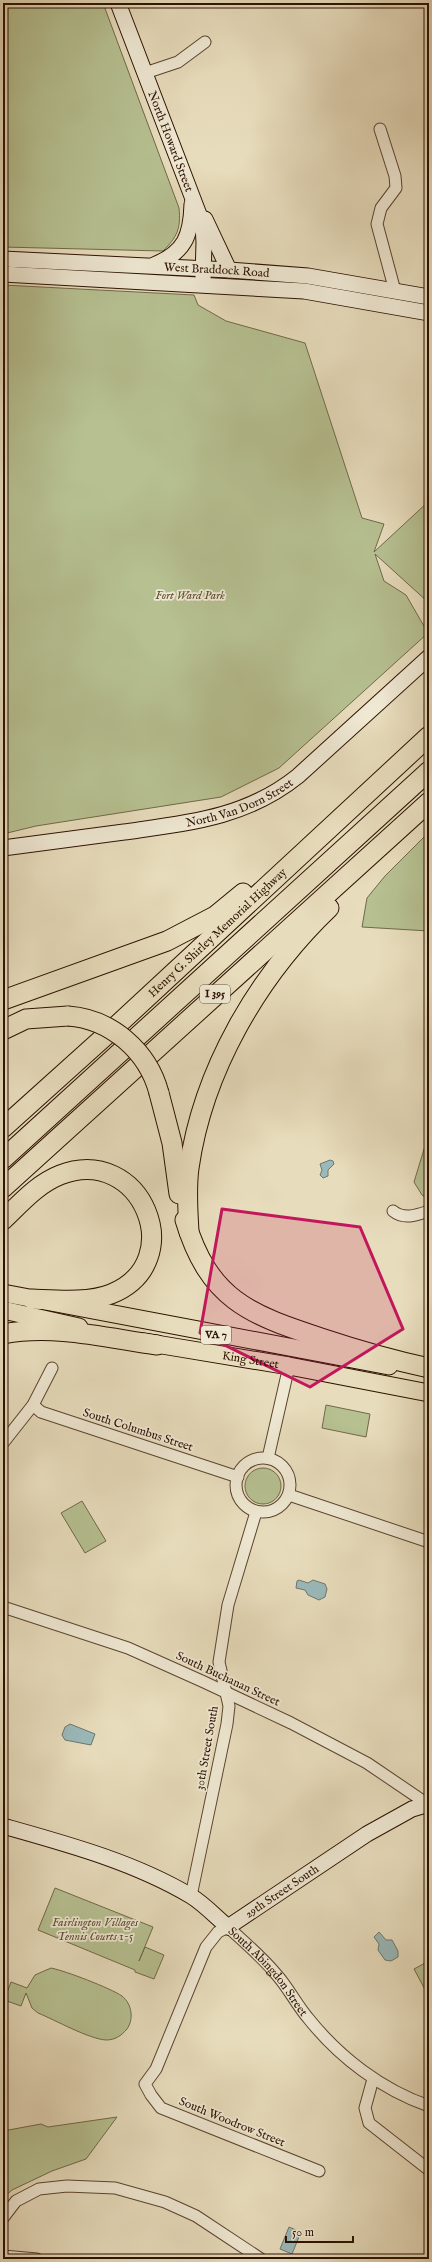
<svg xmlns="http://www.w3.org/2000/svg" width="432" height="2262" font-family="'IM FELL English',serif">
	<rect width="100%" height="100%" fill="#e7dcbc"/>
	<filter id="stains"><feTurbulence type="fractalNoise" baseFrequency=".005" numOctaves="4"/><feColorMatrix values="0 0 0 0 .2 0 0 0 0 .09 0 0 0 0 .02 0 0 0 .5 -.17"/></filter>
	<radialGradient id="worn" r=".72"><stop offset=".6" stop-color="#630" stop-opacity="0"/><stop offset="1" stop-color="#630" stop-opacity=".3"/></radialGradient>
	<g fill="#b6c091" stroke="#716848">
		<path d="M3,3h100l76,205c2,21 -2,29 -16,43l-160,-4z"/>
		<path d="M3,285l191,10 4,10 28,16 79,22 57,175 22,6 -10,28 55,-51v102l-54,-49 9,27 22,14 22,38 -149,135 -58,29 -185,29 -33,8z"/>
		<path d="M429,832v99l-67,-4 5,-29 18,-22z"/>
		<path d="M429,1111v89l-7,-5 -8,-13 11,-36z"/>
		<path d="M326,1405l44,9 -4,23 -44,-9z"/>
		<circle cx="263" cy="1486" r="18"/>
		<path d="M82,1501l24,40 -21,12 -24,-40z"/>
		<path d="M55,1888l98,39 -14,34 6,-14 19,8 -10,24 -19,-7v-2l-97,-40z"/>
		<path d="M429,1961v36l-15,-28z"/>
		<path d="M51,1968c15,3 59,20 71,28 10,8 12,23 5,33 -6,7 -12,11 -21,11 -17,-1 -51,-20 -68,-27l-6,-5 -6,-15 -5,13 -17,-6 7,-18 16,6 8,-13z"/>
		<path d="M117,2117l-31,42 -34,12 -40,19 -9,8v-67l38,-7 7,3z"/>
	</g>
	<g fill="#9ab9ba" stroke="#6e7670">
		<path d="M330,1160l3,1 1,3 -6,6v6l-5,2 -3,-3 2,-5 -2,-6z"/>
		<path d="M299,1580l9,3 5,-3 12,4 2,5 -2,8 -6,3 -11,-5 -3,-5 -9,-2 1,-7z"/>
		<path d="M70,1724l25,10 -4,11 -26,-5 -3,-5 3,-8z"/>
		<path d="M379,1932l7,8h6l6,11v6l-7,4 -6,-1 -7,-10 1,-6 -5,-7z"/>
		<path d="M289,2227l12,5 -9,22 -12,-5z"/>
	</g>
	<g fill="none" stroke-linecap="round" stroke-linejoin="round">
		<g stroke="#5b442f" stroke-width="13">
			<g id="street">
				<path d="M145,73l33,-11 27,-20"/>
				<path d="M380,129l15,47 1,12 -15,20 -4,16 18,67"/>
				<path d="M393,1211c11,9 24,4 36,0"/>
				<path d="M33,1405l8,7 197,65"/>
				<path d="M3,1443l30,-38 19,-37"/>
				<circle cx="263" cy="1485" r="27"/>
				<path d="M268,1458l21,-92"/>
				<path d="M289,1495l140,47"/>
				<path d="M3,1607l125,41 76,34 87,41 76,40 62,42"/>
				<path d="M191,1896l36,-172 2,-18 -10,-44 9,-57 28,-93"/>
				<path d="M373,2079l-8,29 4,15 60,47"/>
				<path id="s1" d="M319,2171l-158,-63 -10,-13 -6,-11 11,-15 50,-122 12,-15 10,-5c16,15 34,30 48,47 12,13 20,30 32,44 31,39 74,72 121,88"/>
				<path d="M3,2218l13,-17 23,-12 28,-3 48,2 50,14 31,14 65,43"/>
				<path d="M3,2256l34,3"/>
			</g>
		</g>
		<g stroke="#2c1100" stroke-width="17">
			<g id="secondary">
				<path id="s2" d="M118,3l85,222 1,17 -1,37"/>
				<path d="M205,219l24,51"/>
				<path id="s3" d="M3,259l226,11 79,6 121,21"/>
				<path d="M154,265c31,-13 37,-29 38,-61"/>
				<path d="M3,274l301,17 125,22"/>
				<path id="s4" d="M3,848c40,-5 81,-11 121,-16 64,-9 122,-14 174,-56l131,-119"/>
				<path id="s5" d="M3,1826c64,18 131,36 188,70 13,8 25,21 37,31l139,-93 45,-25 17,-5"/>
			</g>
		</g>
		<g stroke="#2c1100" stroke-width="19">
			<g id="primary">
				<path d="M3,1293l386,73"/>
				<path d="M3,1310l76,17"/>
				<path id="s6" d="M144,1342l145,24 140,27"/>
			</g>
		</g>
		<g stroke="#2c1100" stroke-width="21">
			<g id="highway">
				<path d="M3,1000l164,-59 48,-25 28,-23"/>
				<path d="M3,1030l23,-11 42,-3"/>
				<path d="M159,1093l13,50 7,51"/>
				<path id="s7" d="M3,1128l110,-99 316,-293"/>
				<path d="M3,1159l426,-388"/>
				<path d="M3,1188l426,-386"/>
				<path d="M3,1220c17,-16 34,-36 57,-45 81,-32 131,87 51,119 -23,9 -54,6 -79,5"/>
				<path d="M185,1220c24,79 63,94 136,118 36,12 71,22 108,30"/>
				<path d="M189,1232c-1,-21 -3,-42 0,-64 14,-98 69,-192 140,-260"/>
				<path d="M3,1334c51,-10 104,4 154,11"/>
			</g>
		</g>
		<use href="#street" stroke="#efe8d3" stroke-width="11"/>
		<use href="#secondary" stroke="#efe8d3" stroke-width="15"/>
		<use href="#primary" stroke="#e7dcbc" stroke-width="17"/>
		<use href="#highway" stroke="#e7dcbc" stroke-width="19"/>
		<g stroke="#2c1100" stroke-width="21" stroke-linecap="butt">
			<path id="highway-bridge" d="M68,1016c43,3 80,35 91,77"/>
		</g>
		<use href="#highway-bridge" stroke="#e7dcbc" stroke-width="19"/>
	</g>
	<path fill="#c2185b" fill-opacity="0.2" stroke="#c2185b" stroke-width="3" stroke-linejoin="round" d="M222,1209l138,18 43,102 -93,58 -110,-54z"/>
	<g text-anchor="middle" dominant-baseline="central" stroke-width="3.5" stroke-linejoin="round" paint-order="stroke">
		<g fill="#efe8d3" stroke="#66523f" stroke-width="1">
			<rect x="200" y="985" width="30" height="18" rx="3"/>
			<rect x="201" y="1326" width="30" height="18" rx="3"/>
		</g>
		<g font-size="11" font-weight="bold" fill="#2c1100">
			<text x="215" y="994">I 395</text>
			<text x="216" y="1335">VA 7</text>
		</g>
		<g font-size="12" fill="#2c1100" stroke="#efe8d3">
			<text stroke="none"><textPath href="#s2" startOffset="148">North Howard Street</textPath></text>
			<text stroke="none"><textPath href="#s3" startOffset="214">West Braddock Road</textPath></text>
			<text stroke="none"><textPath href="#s4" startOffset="242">North Van Dorn Street</textPath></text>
			<text stroke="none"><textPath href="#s7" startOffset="290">Henry G. Shirley Memorial Highway</textPath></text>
			<text stroke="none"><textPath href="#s6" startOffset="108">King Street</textPath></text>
			<text transform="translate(138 1430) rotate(18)">South Columbus Street</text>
			<text transform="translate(228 1679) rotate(25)">South Buchanan Street</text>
			<text transform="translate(207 1748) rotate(-80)">30th Street South</text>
			<text stroke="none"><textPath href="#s5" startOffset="314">29th Street South</textPath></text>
			<text stroke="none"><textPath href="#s1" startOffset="440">South Abingdon Street</textPath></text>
			<text transform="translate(232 2122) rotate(22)">South Woodrow Street</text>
		</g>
		<g font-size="12" font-style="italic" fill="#5c4e33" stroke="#efe8d3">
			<text x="190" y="595">Fort Ward Park</text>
			<text x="95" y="1922">Fairlington Villages<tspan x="95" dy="14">Tennis Courts 1-5</tspan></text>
		</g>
	</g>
	<rect width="432" height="2262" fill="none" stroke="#e7dcbc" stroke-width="16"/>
	<rect x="4" y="4" width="424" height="2254" fill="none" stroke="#2c1100" stroke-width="2"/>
	<rect x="8" y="8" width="416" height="2246" fill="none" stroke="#2c1100"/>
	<path d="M286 2236v6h67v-6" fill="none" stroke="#2c1100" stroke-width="2"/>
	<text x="292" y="2236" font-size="12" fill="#2c1100" stroke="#efe8d3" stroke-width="3" paint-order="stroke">50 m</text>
	<rect width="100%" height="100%" filter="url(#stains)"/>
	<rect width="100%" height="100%" fill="url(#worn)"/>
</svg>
